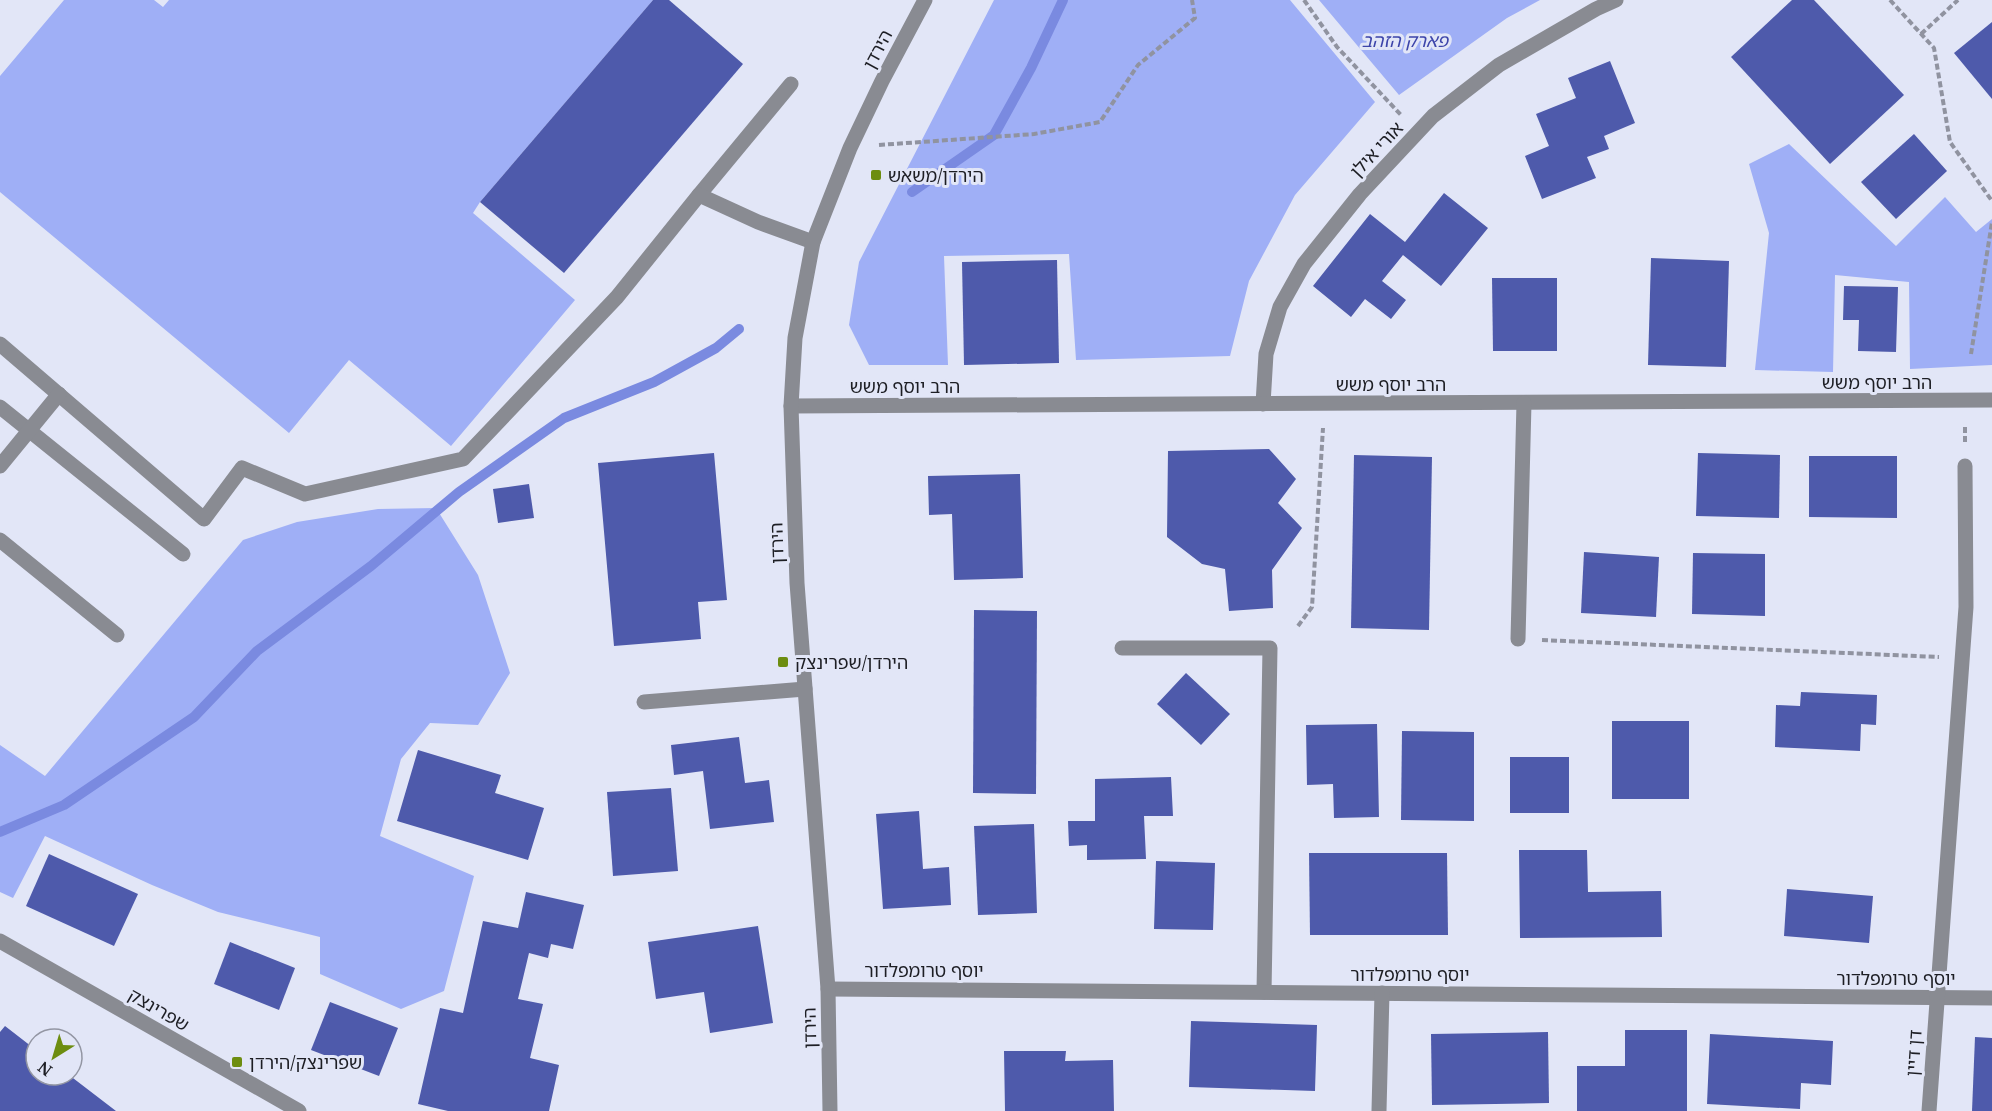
<svg xmlns="http://www.w3.org/2000/svg" width="1992" height="1111" font-family="'Noto Serif','Noto Sans Hebrew',serif">
	<rect width="100%" height="100%" fill="#e2e6f7"/>
	<g fill="#9faff6">
		<path d="M64,0h90l9,7 6,-7h484l-173,202 -7,11 102,87 -124,146 -102,-86 -60,73 -289,-241v-116z"/>
		<path d="M994,0h296l85,102 -80,93 -46,86 -19,75 -154,4 -7,-106 -125,2 4,109h-79l-20,-40 10,-63z"/>
		<path d="M1319,0h221l-33,18 -108,77z"/>
		<path d="M1789,144l107,102 49,-49 31,35 16,-13v146l-82,4 -1,-87 -74,-7 -2,97 -78,-2 14,-137 -20,-69z"/>
		<path d="M436,508l42,67 32,98 -32,52 -48,-2 -29,36 -21,77 94,40 -30,115 -43,18 -81,-35v-37l-102,-25 -66,-27 -107,-49 -32,62 -13,-6v-147l45,31 198,-236 54,-18 81,-13z"/>
	</g>
	<g fill="none" stroke-linecap="round" stroke-linejoin="round">
		<g stroke="#7a8ae0" stroke-width="10">
			<path d="M912,192l82,-57 37,-67 32,-68"/>
			<path d="M0,832l64,-27 130,-88 63,-66 114,-85 88,-74 105,-74 90,-36 62,-34 23,-19"/>
		</g>
	</g>
	<g fill="#4e5aab">
		<path d="M653,0h16l74,64 -179,209 -84,-71z"/>
		<path d="M1792,0h22l90,95 -74,69 -99,-107z"/>
		<path d="M1992,22v77l-38,-46z"/>
		<path d="M1610,61l25,62 -31,13 5,13 -22,8 9,21 -54,21 -17,-43 24,-10 -13,-32 40,-16 -8,-20z"/>
		<path d="M1914,134l33,37 -51,48 -35,-37z"/>
		<path d="M1444,193l44,35 -47,58 -38,-31 -21,26 24,19 -15,19 -26,-20 -14,18 -38,-31 57,-72 35,28z"/>
		<path d="M1651,258l78,3 -3,106 -78,-2z"/>
		<path d="M1057,260l2,103 -95,2 -2,-103z"/>
		<path d="M1492,278h65v73h-64z"/>
		<path d="M1844,286l54,1 -2,65 -38,-1 1,-31h-16z"/>
		<path d="M1269,449l27,30 -18,24 24,25 -30,42 1,38 -44,3 -4,-42 -23,-5 -35,-27 1,-86z"/>
		<path d="M714,453l13,147 -29,2 3,37 -87,7 -16,-183z"/>
		<path d="M1698,453l82,2 -1,63 -83,-2z"/>
		<path d="M1354,455l78,2 -3,173 -78,-2z"/>
		<path d="M1809,456h88v62l-88,-1z"/>
		<path d="M1020,474l3,104 -69,2 -2,-66 -23,1 -1,-39z"/>
		<path d="M529,484l5,34 -36,5 -5,-34z"/>
		<path d="M1584,552l75,5 -3,60 -75,-4z"/>
		<path d="M1693,553l72,1v62l-73,-2z"/>
		<path d="M974,610l63,1 -1,183 -63,-1z"/>
		<path d="M1186,673l44,41 -29,31 -44,-41z"/>
		<path d="M1801,692l76,3 -1,30 -15,-1 -1,27 -85,-4 1,-42 24,1z"/>
		<rect x="1612" y="721" width="77" height="78"/>
		<path d="M1377,724l2,93 -45,1 -1,-34 -26,1 -1,-60z"/>
		<path d="M1402,731l72,1v89l-73,-1z"/>
		<path d="M739,737l6,46 24,-3 5,42 -64,7 -7,-58 -29,4 -3,-30z"/>
		<path d="M418,750l83,25 -6,18 49,15 -16,52 -131,-39z"/>
		<rect x="1510" y="757" width="59" height="56"/>
		<path d="M1171,777l2,39h-29l2,43 -59,1v-15l-18,1 -1,-25h27v-42z"/>
		<path d="M671,788l7,83 -65,5 -6,-84z"/>
		<path d="M919,811l4,58 26,-2 2,38 -68,4 -7,-95z"/>
		<path d="M1034,824l3,89 -59,2 -4,-89z"/>
		<path d="M1519,850h68l1,42 73,-1 1,46 -142,1z"/>
		<path d="M1309,853h138l1,82h-138z"/>
		<path d="M49,854l89,40 -24,52 -88,-40z"/>
		<path d="M1156,861l59,2 -2,67 -59,-1z"/>
		<path d="M1787,889l86,7 -4,47 -85,-7z"/>
		<path d="M526,892l58,13 -11,44 -22,-5 -3,14 -19,-5 -11,46 25,5 -13,54 29,7 -10,46h-101l-30,-7 22,-96 23,5 20,-92 35,7z"/>
		<path d="M758,926l15,97 -63,10 -6,-41 -48,7 -8,-57z"/>
		<path d="M230,942l65,26 -16,42 -65,-26z"/>
		<path d="M330,1002l68,26 -19,48 -68,-26z"/>
		<path d="M1191,1021l126,4 -2,66 -126,-4z"/>
		<path d="M5,1026l31,24v25h33l47,36h-116v-79z"/>
		<path d="M1625,1030h62v81h-110v-45h48z"/>
		<path d="M1548,1032l1,71 -117,2 -1,-71z"/>
		<path d="M1710,1034l123,7 -2,44 -30,-2 -1,26 -93,-5z"/>
		<path d="M1975,1037l17,1v73h-20z"/>
		<path d="M1004,1051h62l-1,10 48,-1 1,51h-109z"/>
	</g>
	<g fill="none" stroke-linecap="round" stroke-linejoin="round">
		<g stroke="#9093a0" stroke-width="4" stroke-dasharray="6 3" stroke-linecap="butt">
			<path d="M1304,0l33,47 64,68"/>
			<path d="M1890,0l44,48 16,94 42,59"/>
			<path d="M1921,34l37,-34"/>
			<path d="M879,145l155,-11 66,-12 38,-57 57,-47 -3,-18"/>
			<path d="M1971,354l21,-132"/>
			<path d="M1965,427v17"/>
			<path d="M1298,626l14,-19 11,-179"/>
			<path d="M1542,640l397,17"/>
		</g>
		<g stroke="#898b92" stroke-width="15">
			<path d="M699,195l92,-111"/>
			<path d="M0,344l204,175 38,-51 63,26 158,-35 154,-162 82,-102 59,27 55,20"/>
			<path d="M1263,404l3,-50 14,-47 24,-43 56,-70 73,-78 66,-51 97,-56 20,-9"/>
			<path d="M791,406l1201,-6"/>
			<path d="M0,407l183,147"/>
			<path d="M0,466l59,-72"/>
			<path d="M0,540l117,95"/>
			<path d="M1518,639l6,-236"/>
			<path d="M1122,648h148l-6,344"/>
			<path d="M644,702l161,-13"/>
			<path d="M0,941l299,170"/>
			<path d="M828,989l1164,9"/>
			<path d="M830,1111l-2,-122 -31,-406 -6,-177 4,-68 18,-96 37,-94 32,-67 43,-81"/>
			<path d="M1379,1111l3,-118"/>
			<path d="M1929,1111l37,-504 -1,-141"/>
		</g>
	</g>
	<g fill="#6d8d10" stroke="#e2e6f7" stroke-width="2">
		<rect x="870" y="169" width="12" height="12" rx="3"/>
		<rect x="777" y="656" width="12" height="12" rx="3"/>
		<rect x="231" y="1056" width="12" height="12" rx="3"/>
	</g>
	<g text-anchor="middle" dominant-baseline="central" stroke-width="6" stroke-linejoin="round" paint-order="stroke">
		<g font-size="18" font-style="italic" fill="#3d45aa" stroke="#e2e6f7">
			<text x="1405" y="40">פארק הזהב</text>
		</g>
		<g font-size="18" fill="#1d1e24" stroke="#e2e6f7">
			<text transform="translate(877 49) rotate(-62)">הירדן</text>
			<text transform="translate(1376 149) rotate(-47)">אורי אילן</text>
			<text x="1877" y="382">הרב יוסף משש</text>
			<text x="1391" y="384">הרב יוסף משש</text>
			<text x="905" y="386">הרב יוסף משש</text>
			<text transform="translate(776 543) rotate(-92)">הירדן</text>
			<text x="924" y="970">יוסף טרומפלדור</text>
			<text x="1410" y="974">יוסף טרומפלדור</text>
			<text x="1896" y="978">יוסף טרומפלדור</text>
			<text transform="translate(159 1009) rotate(30)">שפרינצק</text>
			<text transform="translate(809 1028) rotate(-91)">הירדן</text>
			<text transform="translate(1913 1053) rotate(-86)">דן דיין</text>
		</g>
		<g font-size="18" fill="#1d1e24" stroke="#e2e6f7" text-anchor="start">
			<text x="888" y="175">הירדן/משאש</text>
			<text x="795" y="662">הירדן/שפרינצק</text>
			<text x="249" y="1062">שפרינצק/הירדן</text>
		</g>
	</g>
	<g transform="translate(54 1057) rotate(217)"><circle r="28" fill="#e2e6f7" stroke="#9396a3" stroke-width="1.5"/>
	<path d="M0-4.5L10 22L0 15L-10 22Z" fill="#6d8d10"/>
	<text y="-9" font-size="16" font-weight="bold" text-anchor="middle" fill="#1d1e24">N</text>
	</g>
</svg>
